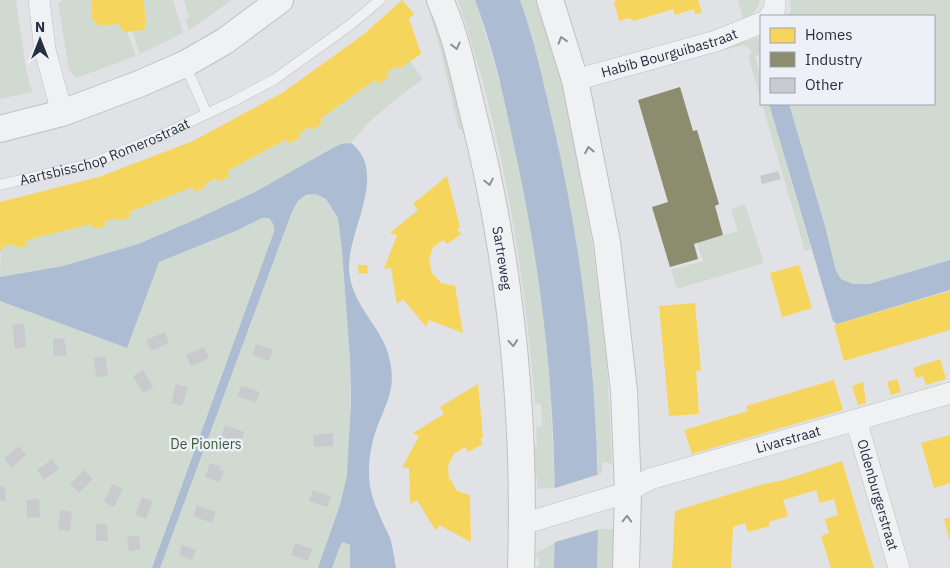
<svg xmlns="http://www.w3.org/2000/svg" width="950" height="568" font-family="'IBM Plex Sans',sans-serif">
	<rect width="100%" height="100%" fill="#e1e2e6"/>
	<g fill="#d0dad1">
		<path d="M0,0h16l10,69 6,23 -32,7z"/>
		<path d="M64,0h27l1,18 4,6 6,2 17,-2 3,6 5,2 9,24 -60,22 -7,-8 -11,-67z"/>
		<path d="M144,0h29l10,33 -43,21 -8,-23 11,-1 3,-3z"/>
		<path d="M184,0h48l-43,30 -4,-10 4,-2z"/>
		<path d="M426,0h6l34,130h-7l-18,-78z"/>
		<path d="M458,0h17l4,11 25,87 21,98 10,57 10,74 5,60 5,101 -18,1v-12h-9l1,-30 8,-1 -1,-19 6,-1 -1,-22 -6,-1c-11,-137 -33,-272 -77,-403z"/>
		<path d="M520,0h24l45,174 -9,3 12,65 15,120 5,102 -9,-2 -2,12 -3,1c-3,-118 -18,-235 -45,-350 -9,-42 -19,-84 -33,-125z"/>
		<path d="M738,0h22c-2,10 -8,15 -17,19z"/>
		<path d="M790,0h160v260l-81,24h-16l-12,-5 -5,-8 -11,-45 -36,-122h145v-88h-146l3,-5z"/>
		<path d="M761,37v17l-6,2 6,22v22l-13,-44 4,-4 -3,-5 -6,-2 -107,29z"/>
		<path d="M410,61l13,18c-26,19 -52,38 -72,64l-10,1 -86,48 -63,29 -54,23 -75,22 -63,11 1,-30 13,-3 1,4 12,-3 -1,-5 66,-16 14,2 -1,-5 12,-3 2,3 11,-4 -1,-5 63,-25 2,5 12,-5 -1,-3 11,-6 2,4 11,-6 -2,-5 60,-32 3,5 11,-7 -2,-4 11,-6 2,3 11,-7 -3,-4 55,-39 13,-3 -2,-4 11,-7 3,3z"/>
		<path d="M762,104h7l42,145 -6,2z"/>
		<path d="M316,194l10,5 12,19 4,33 8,107v210h-350v-267l127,47 32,-86 79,-32 24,-12h7l6,8c5,-4 12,-8 16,-13 10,-13 6,-16 25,-19z"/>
		<path d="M745,204l19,59 -87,26 -6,-19 32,-9 -6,-18 41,-12 -7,-22z"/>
		<path d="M598,529h19l3,39h-23z"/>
		<path d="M555,543l-1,25h-26v-2h11v-9l-4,-1v-2z"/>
	</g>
	<g fill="#acbcd3">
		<path d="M475,0h45c15,42 24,85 34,128 33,144 48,292 43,440h-43c5,-142 -9,-283 -40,-422 -10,-49 -21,-99 -39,-146z"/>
		<path d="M769,104h20l36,122 11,45 5,8 12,5h16l81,-24v30l-113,34 -4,-3z"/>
		<path d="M351,143c38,29 -3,87 -2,125 1,37 33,58 40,89 7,28 0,41 -10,65 -6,15 -10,33 -10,48 -1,25 11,46 21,68 3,9 4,20 6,30h-46v-23l-7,-3 -3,4 -8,22h-14l22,-63 7,-29 4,-74 -1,-44 -8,-107 -4,-33 -12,-19 -10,-5 -10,1 -8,6 -7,13 -131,354h-8l122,-336c1,-6 -1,-9 -5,-14h-7l-24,12 -79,32 -32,86 -127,-47v-24l63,-11 75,-22 54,-23 63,-29 78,-44 8,-4z"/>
	</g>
	<path fill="#e1e2e6" d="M600,474v55l-48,14v-54z"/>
	<g fill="#f6d55c">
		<path d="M91,0h53l2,27 -3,3 -18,2 -6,-5v-3l-21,2 -6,-8z"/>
		<path d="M402,0l12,14 -5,4 12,36 -22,15 -2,-3 -11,7 3,4 -11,7 -3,-4 -55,39 3,4 -11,7 -2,-3 -11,6 2,4 -12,7 -2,-5 -60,32 3,5 -12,6 -2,-4 -11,6 1,3 -12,5 -2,-5 -63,25 2,5 -12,4 -2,-3 -12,3 1,5 -13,3 -1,-5 -66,16 2,5 -13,3 -1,-4 -13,3 1,4h-2v-49l99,-25 94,-36 89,-48 81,-58z"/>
		<path d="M617,0h81l4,13 -7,1 -1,-5 -19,6 -2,-6 -39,12 -4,-3 -11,3 -5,-19z"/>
		<path d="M447,176l13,51 -3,2 4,5 -14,10 -4,-4 -10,7 -4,13 3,13 9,10 14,3 8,47 -34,-13 -3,7 -23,-28 -6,5 -6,-36 -7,1 13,-34 -7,-2 28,-23 -5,-6z"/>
		<path d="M358,265h9l1,8 -9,1z"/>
		<path d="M799,265l13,43 -30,9 -12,-44z"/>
		<path d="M950,291v39l-106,31 -10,-36z"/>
		<path d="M695,303l6,67 -5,1 3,43 -30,2 -10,-110z"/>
		<path d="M940,359l6,20 -20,6 -3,-9 -7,2 -3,-10z"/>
		<path d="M897,379l4,13 -10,3 -4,-13z"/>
		<path d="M834,380l9,30 -151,44 -8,-24 64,-19 -2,-5z"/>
		<path d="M863,382l3,21 -8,2 -6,-19z"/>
		<path d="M478,384l5,53 -3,2 3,5 -15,8 -3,-5 -8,5 -3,1 -6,13 1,14 1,-1 7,12 13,4 1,47 -32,-17 -3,6 -19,-31 -7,4 -1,-36h-7l17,-32 -6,-3 31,-19 -4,-7z"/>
		<path d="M950,435v48l-16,5 -13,-45z"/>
		<path d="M842,461l32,107h-43l-10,-32 8,-3 -4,-14 13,-4 -4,-16 -14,4 -4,-13 -33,10 5,16 -19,6 1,4 -22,6 -3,-9 -12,4 -2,41h-59l3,-57 85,-26 24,-5z"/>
		<path d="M950,517v22h-1l-5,-20z"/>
	</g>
	<path fill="#8c8c6e" d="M680,87l13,44 4,-1 22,74 -4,2 8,29 -29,9 4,15 -28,8 -18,-60 16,-5 -30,-102z"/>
	<g fill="#c9cace">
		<path d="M778,171l3,8 -19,5 -2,-8z"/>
		<path d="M24,323l2,24 -11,2 -3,-24z"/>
		<path d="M165,332l4,11 -18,8 -5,-11z"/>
		<path d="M64,338l3,17 -13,1 -1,-17z"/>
		<path d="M256,344l17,6 -4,11 -17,-6z"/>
		<path d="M204,347l5,11 -18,8 -5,-11z"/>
		<path d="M105,356l3,20 -12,1 -2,-19z"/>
		<path d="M143,370l10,17 -10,6 -10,-17z"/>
		<path d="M176,384l12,3 -6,19 -11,-3z"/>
		<path d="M241,386l19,6 -4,11 -19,-7z"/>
		<path d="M225,425l19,7 -3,11 -20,-6z"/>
		<path d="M333,433v13l-19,1 -1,-12z"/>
		<path d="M19,446l7,9 -15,13 -7,-10z"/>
		<path d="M52,459l7,10 -15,11 -7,-10z"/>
		<path d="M210,463l10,3 -1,3 5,2 -4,11 -15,-5z"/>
		<path d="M84,470l9,9 -14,14 -9,-9z"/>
		<path d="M112,484l11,5 -9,18 -10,-5z"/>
		<path d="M4,486l2,15h-6v-14z"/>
		<path d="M313,490l18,6 -4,11 -18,-6z"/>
		<path d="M142,497l11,4 -7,18 -11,-4z"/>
		<path d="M39,499l1,18 -13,1 -1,-18z"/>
		<path d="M197,505l19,7 -4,11 -19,-7z"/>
		<path d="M60,510l12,2 -2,19 -12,-1z"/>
		<path d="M96,524h11l1,17h-12z"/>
		<path d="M139,535l1,14 -11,2 -2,-14z"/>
		<path d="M295,543l17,6 -4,12 -17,-6z"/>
		<path d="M182,545l14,5 -4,10 -13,-5z"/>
	</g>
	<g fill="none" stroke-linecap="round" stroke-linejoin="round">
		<g stroke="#bfc0c4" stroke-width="11">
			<g id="service">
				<path d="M185,65l22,49"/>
				<path id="s1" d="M0,185l93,-22 60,-24 81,-38 41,-22 75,-54 30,-25"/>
			</g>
		</g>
		<g stroke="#bfc0c4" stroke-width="22">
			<g id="minor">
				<path d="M39,0l6,50 17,63"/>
				<path d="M770,16l5,-8v-8"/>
				<path id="s2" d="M575,80l141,-39 45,-18"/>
				<path id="s3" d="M856,420l43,148"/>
				<path id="s4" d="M523,524l99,-30 28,-15 300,-86"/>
			</g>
		</g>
		<g stroke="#bfc0c4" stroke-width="28">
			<g id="tertiary">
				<path id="s5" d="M440,0c16,35 23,72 32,109 38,149 54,305 49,459"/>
				<path d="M550,0l25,80 32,162 17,149 4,100 -2,77"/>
				<path d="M0,129l62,-16 77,-29 46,-20 40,-23 55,-41"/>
			</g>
		</g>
		<use href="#service" stroke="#f0f1f3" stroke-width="10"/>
		<use href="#minor" stroke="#f0f1f3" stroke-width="21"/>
		<use href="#tertiary" stroke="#f0f1f3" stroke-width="26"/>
	</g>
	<defs><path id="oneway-chevron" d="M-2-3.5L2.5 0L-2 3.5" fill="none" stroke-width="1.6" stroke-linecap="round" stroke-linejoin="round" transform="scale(1.25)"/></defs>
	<g stroke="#8b909a">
		<use href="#oneway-chevron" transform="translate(562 40) rotate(-107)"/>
		<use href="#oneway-chevron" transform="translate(456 46) rotate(76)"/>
		<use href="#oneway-chevron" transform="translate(589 150) rotate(-101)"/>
		<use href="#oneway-chevron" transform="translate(489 182) rotate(78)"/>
		<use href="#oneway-chevron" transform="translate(513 343) rotate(85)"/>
		<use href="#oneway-chevron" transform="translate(627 519) rotate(-88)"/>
	</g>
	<g text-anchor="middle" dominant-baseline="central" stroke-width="5" stroke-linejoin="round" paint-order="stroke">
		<g font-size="14" fill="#262e40" stroke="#edf0f6">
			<text stroke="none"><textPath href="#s2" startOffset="98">Habib Bourguibastraat</textPath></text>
			<text stroke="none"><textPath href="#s1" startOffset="110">Aartsbisschop Romerostraat</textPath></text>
			<text stroke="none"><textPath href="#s5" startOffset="266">Sartreweg</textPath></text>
			<text stroke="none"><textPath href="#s4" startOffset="279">Livarstraat</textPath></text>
			<text stroke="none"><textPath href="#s3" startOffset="78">Oldenburgerstraat</textPath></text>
		</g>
		<g font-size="14" fill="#385d33" stroke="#edf0f6">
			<text x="206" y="444">De Pioniers</text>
		</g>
	</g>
	<rect x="760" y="15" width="175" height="90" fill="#edf0f6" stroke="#9da2ad"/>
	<rect x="770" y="28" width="25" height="15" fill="#f6d55c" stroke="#9da2ad"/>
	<text x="805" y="40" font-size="15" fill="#262e40">Homes</text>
	<rect x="770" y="52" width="25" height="15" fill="#8c8c6e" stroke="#9da2ad"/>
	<text x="805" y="65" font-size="15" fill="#262e40">Industry</text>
	<rect x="770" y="78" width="25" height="15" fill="#c9cace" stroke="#9da2ad"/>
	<text x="805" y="90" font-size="15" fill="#262e40">Other</text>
	<g transform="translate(40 40)" stroke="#edf0f6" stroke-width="4" paint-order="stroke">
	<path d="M0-4L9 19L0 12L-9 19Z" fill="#262e40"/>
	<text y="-8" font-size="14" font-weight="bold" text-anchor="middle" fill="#262e40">N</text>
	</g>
</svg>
